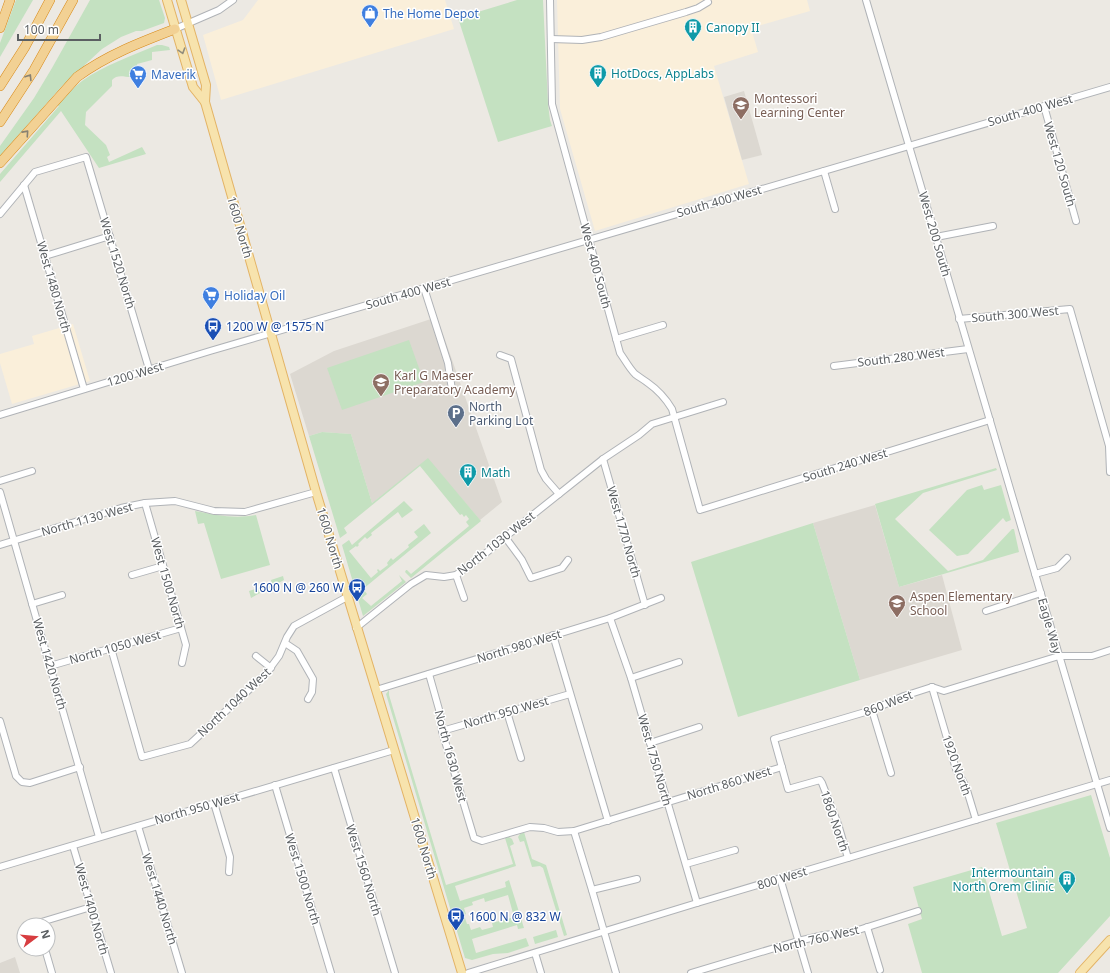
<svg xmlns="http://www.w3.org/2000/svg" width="1110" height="973" font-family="'Noto Sans',sans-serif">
	<rect width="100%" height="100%" fill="#ece9e3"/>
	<g fill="#faefda">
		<path d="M258,0h187l9,29 -233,71 -18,-65 40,-15z"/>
		<path d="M557,0h250l3,11 -59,17 7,24 -44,14 35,118 -154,47 -35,-122z"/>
		<path d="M73,324l17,57 -78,23 -12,-41v-9l34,-10 -2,-8z"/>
	</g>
	<g fill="#dcd8d1">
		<path d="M744,91l18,64 -20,5 -18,-63z"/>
		<path d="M437,317l65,185 -22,18 -52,-61 -56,44 -21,-69 -29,-2 -13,4 -19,-62 44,-23z"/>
		<path d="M875,505l24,82 43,-12 20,75 -102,30 -47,-157z"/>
		<path d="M15,957l5,16h-20v-10z"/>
	</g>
	<g fill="#c4e1c1" fill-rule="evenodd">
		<path d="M16,0h17l-33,57v-14z"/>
		<path d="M90,0h69l6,18 -1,5 -22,8h-6l-15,6 -19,12 -41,38 -61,69v-10l34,-48 18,-30z"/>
		<path d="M517,0h26l5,104 2,16 2,6 -54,16 -40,-124z"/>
		<path d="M157,45h5l7,2 1,3 -18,2v8l-15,4 2,8 -8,5c-7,0 -14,-3 -19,3v6l-26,26 -1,13 21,20 4,10 -3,2 2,5 33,-15 4,7 -47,14 -38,-57 -61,71v-8l59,-68 -2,-1c8,-8 16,-17 25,-24 22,-16 50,-25 75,-36z"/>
		<path d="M409,340l15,42 -82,28 -15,-42z"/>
		<path d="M322,432l29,2 21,69 56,-45 53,63 -70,57 -6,-6 1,-2h1l4,4 58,-48 -3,-4 3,-3 -3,-4 -2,2 -2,-3 -2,1 -40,-49 -76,62 3,5 -7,5 -31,-102z"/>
		<path d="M996,468l1,2 -74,23 -28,26 53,52 35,-11 29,-31h2l5,23 -120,35 -24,-83z"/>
		<path d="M982,485l2,5 17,-5 10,35 -5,2 -3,-4 -35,36 -11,2 -28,-26 38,-40z"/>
		<path d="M404,501l9,9 -11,8 -4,-6 -27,21 1,2 -5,4 -2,-2 -7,7 1,1 -2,2 -1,-1 -7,5 22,27 7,-6 -1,-2 1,-1 2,2 8,-6 -1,-2 4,-5 2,2 16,-13 -1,-2 10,-8 -4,-5 10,-8 7,9 -68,56 4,5 -5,4 9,8 31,-25 -3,-6 7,7 -43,34 -21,-71 7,-5 3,5z"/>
		<path d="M195,511c21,4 39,8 61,4l14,50 -49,14 -17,-56 -6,1z"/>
		<path d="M813,523l47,157 -122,37 -47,-155z"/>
		<path d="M283,576l1,4 -33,18 -2,-7 23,-7 -1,-4z"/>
		<path d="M389,690v5l57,190 67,-21 -8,-26 4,-1 3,2 2,5 -4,2 6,20 -61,20 5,15 46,-14 -1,-5 4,-2 15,48 -6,1 -1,-4 -45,14 4,14 50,-15 3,8 -21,7 -15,1 -21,6 -7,-2 -79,-264zM508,895l6,22 -22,6 1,4 -11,3 -2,-3 -9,3 -2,-6h-2l-3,-9 2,-1 -2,-6 9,-3 -1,-3 12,-4 1,4z"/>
		<path d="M1091,795l19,63v58l-52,57h-136l-14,-49 14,-5 -9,-32 69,-20 20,69 25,-8 -31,-105z"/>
		<path d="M524,832l8,27 14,6 21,70 -3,1 -21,-68 -3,-2 -8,1 -8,-26 -4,1 -2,-5 2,-3z"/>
		<path d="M556,930l2,7 -23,7 -2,-7z"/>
	</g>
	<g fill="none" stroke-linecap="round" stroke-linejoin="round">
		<g stroke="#b0b3b7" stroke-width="8">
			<g id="minor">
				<path d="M550,0l2,104 68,249c5,7 9,15 15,21 4,3 9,6 13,9 10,7 18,16 24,26l28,101 290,-90"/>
				<path d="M866,0l244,828"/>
				<path d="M175,29l44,-19 14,-10"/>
				<path d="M551,39l31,1 19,-3 85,-25 12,-4 10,-6"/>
				<path d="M1044,106l32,115"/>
				<path d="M824,171l11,38"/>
				<path d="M24,185l60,204"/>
				<path d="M0,214l35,-42 51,-15 63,212"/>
				<path d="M936,237l57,-11"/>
				<path d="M45,256l65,-20"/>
				<path d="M424,288l24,75 4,27"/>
				<path d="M959,319l111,-10 39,137 1,26"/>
				<path d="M616,339l47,-14"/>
				<path d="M500,355l11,4 30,111 5,9 13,15"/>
				<path d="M834,366l134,-17"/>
				<path d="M0,415l210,-64 900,-264"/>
				<path d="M603,459l42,146"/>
				<path d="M0,481l32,-10"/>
				<path d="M0,492l99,345"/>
				<path d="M145,503l41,142 -4,18"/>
				<path d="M505,537l17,23 9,18 31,-10 6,-8"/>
				<path d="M0,545l121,-37 24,-5 30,-2 39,10 31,1 71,-20"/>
				<path d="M1035,574l22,-6 10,-10"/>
				<path d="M132,575l31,-9"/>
				<path d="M456,575l8,23"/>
				<path d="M32,604l30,-9"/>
				<path d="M986,611l55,-18"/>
				<path d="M610,618l21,60 66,225"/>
				<path d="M356,628l55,-44 15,-9 18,2 12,-2 30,-22 19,-16 98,-78 36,-24 13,-11 71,-22"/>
				<path d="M553,635l55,186"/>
				<path d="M285,643l12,8 16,28 -1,13 -4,7"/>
				<path d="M111,648l31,109 48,-13 75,-69 14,-19 8,-19 7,-11 53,-29"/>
				<path d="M256,656l15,12"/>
				<path d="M50,666l131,-38"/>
				<path d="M429,674l11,39 2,18 32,107 8,3 48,-14 14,1 14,4 16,-1 208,-64"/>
				<path d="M631,678l48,-16"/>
				<path d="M932,687l12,4 115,-35h33l18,-6"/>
				<path d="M932,687l24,82 10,18 10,33"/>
				<path d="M376,690l234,-72 51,-20"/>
				<path d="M872,710l19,63"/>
				<path d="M507,712l14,46"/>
				<path d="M0,721l16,55 6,6 8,1 50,-16"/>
				<path d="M442,731l128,-37"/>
				<path d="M650,743l49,-16"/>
				<path d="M334,768l61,205"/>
				<path d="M275,785l56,188"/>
				<path d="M214,803l16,54 -1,15"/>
				<path d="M138,826l44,147"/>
				<path d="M574,831l18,59 24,83"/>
				<path d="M73,846l38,127"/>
				<path d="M848,858l-10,-34 -16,-41 -2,-3 -32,9 -14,-50 98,-29 32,-14 28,-9"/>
				<path d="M686,864l49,-14"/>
				<path d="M0,867l394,-117"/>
				<path d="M780,878l28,95"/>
				<path d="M592,890l45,-11"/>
				<path d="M38,925v-2l53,-16"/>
				<path d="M867,927l13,43"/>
				<path d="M45,949l7,24"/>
				<path d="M535,953l6,20"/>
				<path d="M468,973l229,-70 413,-123"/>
				<path d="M691,973l107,-32 26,-6 28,-3 66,-21"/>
			</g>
		</g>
		<g stroke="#e3b365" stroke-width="10">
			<g id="major">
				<path d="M167,0l26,87 12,15"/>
				<path d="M181,0l25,85 -1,17 111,390 146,481"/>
				<path d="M1080,973l30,-33"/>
			</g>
		</g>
		<g stroke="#d88916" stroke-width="10">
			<g id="highway">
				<path d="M0,28l10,-28"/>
				<path d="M0,86l25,-39 25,-47"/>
				<path d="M0,122l34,-52 39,-70"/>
				<path d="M0,163l77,-86c30,-22 64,-35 98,-48"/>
			</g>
		</g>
		<use href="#minor" stroke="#fff" stroke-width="6"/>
		<use href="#major" stroke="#f7e3ad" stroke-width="8"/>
		<use href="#highway" stroke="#f2d194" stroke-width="9"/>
	</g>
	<defs><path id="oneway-chevron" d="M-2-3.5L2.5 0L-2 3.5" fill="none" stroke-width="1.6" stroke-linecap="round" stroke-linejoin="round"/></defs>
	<use stroke="#928d7c" href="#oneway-chevron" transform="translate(182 51) rotate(73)"/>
	<g stroke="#888171">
		<use href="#oneway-chevron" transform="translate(29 77) rotate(-58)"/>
		<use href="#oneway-chevron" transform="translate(26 133) rotate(-48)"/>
	</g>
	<defs>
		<g id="shop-pin" transform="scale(0.9)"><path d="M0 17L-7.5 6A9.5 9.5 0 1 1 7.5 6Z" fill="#3f7fe0" stroke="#fff"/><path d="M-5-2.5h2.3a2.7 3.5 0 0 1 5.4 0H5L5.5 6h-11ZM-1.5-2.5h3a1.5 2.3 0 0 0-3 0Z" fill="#fff"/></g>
		<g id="building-pin" transform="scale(0.9)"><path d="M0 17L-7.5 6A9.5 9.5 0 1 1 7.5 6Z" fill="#0f9aa8" stroke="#fff"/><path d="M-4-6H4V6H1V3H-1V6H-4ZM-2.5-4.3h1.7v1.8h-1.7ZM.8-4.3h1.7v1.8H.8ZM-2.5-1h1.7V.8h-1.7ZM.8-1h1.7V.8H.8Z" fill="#fff"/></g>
		<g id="supermarket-pin" transform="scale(0.9)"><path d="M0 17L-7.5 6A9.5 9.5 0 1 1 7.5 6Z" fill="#3f7fe0" stroke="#fff"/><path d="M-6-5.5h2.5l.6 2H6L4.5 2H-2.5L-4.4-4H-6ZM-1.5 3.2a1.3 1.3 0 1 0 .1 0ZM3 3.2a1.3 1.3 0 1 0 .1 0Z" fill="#fff"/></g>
		<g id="school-pin" transform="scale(0.9)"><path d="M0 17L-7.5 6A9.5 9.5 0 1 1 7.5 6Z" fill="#8d6e63" stroke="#fff"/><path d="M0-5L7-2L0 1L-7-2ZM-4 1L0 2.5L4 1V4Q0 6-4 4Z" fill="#fff"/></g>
		<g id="bus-pin" transform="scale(0.9)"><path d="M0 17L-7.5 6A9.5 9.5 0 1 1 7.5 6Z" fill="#1a4fb4" stroke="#fff"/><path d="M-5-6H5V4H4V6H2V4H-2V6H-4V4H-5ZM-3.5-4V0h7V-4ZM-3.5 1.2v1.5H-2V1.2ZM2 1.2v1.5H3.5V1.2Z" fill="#fff"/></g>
		<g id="parking-pin" transform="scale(0.9)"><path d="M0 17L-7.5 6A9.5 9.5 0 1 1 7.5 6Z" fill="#5c6f8a" stroke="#fff"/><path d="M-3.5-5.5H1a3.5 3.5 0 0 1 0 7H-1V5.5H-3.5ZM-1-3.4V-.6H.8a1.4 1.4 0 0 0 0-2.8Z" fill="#fff"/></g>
	</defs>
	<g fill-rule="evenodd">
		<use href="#shop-pin" x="370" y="13"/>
		<use href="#building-pin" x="693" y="27"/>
		<use href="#building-pin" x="598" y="73"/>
		<use href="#supermarket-pin" x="138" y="74"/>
		<use href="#school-pin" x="741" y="105"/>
		<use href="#supermarket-pin" x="211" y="295"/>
		<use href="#bus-pin" x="213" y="326"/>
		<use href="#school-pin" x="381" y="382"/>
		<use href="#parking-pin" x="456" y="413"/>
		<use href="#building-pin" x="468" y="472"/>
		<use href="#bus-pin" x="357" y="587"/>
		<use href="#school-pin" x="897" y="603"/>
		<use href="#building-pin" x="1067" y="879"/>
		<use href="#bus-pin" x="456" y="916"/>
	</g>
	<g text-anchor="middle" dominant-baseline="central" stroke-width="3" stroke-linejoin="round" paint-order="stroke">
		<g font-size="12" fill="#366cbe" stroke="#fff" text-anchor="start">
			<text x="383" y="13">The Home Depot</text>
			<text x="151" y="74">Maverik</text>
			<text x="224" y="295">Holiday Oil</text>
		</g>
		<g font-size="12" fill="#0d838f" stroke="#fff" text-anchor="start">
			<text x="706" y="27">Canopy II</text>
			<text x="611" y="73">HotDocs, AppLabs</text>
			<text x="481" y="472">Math</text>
			<text x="1054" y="872" text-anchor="end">Intermountain<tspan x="1054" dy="14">North Orem Clinic</tspan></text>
		</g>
		<g font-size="12" fill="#785e54" stroke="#fff" text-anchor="start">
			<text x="754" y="98">Montessori<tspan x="754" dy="14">Learning Center</tspan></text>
			<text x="394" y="375">Karl G Maeser<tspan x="394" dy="14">Preparatory Academy</tspan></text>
			<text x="910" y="596">Aspen Elementary<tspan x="910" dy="14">School</tspan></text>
		</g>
		<g font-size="12" fill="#5b5f62" stroke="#fff">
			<text transform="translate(1030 110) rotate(-16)">South 400 West</text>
			<text transform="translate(1060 164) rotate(74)">West 120 South</text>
			<text transform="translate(719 201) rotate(-16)">South 400 West</text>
			<text transform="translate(240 227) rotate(74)">1600 North</text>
			<text transform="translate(935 234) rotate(74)">West 200 South</text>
			<text transform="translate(118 263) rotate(73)">West 1520 North</text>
			<text transform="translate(596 266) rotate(75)">West 400 South</text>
			<text transform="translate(54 287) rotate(74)">West 1480 North</text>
			<text transform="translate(408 293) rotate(-16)">South 400 West</text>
			<text transform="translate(1015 314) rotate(-5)">South 300 West</text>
			<text transform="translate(901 357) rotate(-7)">South 280 West</text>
			<text transform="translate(135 374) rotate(-17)">1200 West</text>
			<text transform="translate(845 465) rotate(-17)">South 240 West</text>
			<text transform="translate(87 519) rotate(-16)">North 1130 West</text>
			<text transform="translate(624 532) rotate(74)">West 1770 North</text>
			<text transform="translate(330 538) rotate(73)">1600 North</text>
			<text transform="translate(496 543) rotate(-38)">North 1030 West</text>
			<text transform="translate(168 583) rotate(74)">West 1500 North</text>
			<text transform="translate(1050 626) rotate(74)">Eagle Way</text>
			<text transform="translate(519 646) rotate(-17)">North 980 West</text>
			<text transform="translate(115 647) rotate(-16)">North 1050 West</text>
			<text transform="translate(50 664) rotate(74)">West 1420 North</text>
			<text transform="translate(234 702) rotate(-43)">North 1040 West</text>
			<text transform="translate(888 703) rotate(-21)">860 West</text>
			<text transform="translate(506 712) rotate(-16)">North 950 West</text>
			<text transform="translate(451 756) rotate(75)">North 1630 West</text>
			<text transform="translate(655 760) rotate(74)">West 1750 North</text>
			<text transform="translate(957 765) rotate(70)">1920 North</text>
			<text transform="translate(729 783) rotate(-17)">North 860 West</text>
			<text transform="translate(197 808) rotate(-16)">North 950 West</text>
			<text transform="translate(835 821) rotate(71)">1860 North</text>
			<text transform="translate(424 848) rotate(73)">1600 North</text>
			<text transform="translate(364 870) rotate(73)">West 1560 North</text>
			<text transform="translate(782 878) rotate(-17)">800 West</text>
			<text transform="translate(303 879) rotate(73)">West 1500 North</text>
			<text transform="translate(160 899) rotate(73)">West 1440 North</text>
			<text transform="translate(92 909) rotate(74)">West 1400 North</text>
			<text transform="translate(816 939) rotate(-13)">North 760 West</text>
		</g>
		<g font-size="12" fill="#164399" stroke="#fff" text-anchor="start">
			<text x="226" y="326">1200 W @ 1575 N</text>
			<text x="344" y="587" text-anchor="end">1600 N @ 260 W</text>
			<text x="469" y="916">1600 N @ 832 W</text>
		</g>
		<g font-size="12" fill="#4e5e75" stroke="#fff" text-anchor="start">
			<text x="469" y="406">North<tspan x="469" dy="14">Parking Lot</tspan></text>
		</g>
	</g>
	<g transform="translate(36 937) rotate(74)"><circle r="19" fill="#ffffff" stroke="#bdbfc0"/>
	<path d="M0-3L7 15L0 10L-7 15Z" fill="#d73d40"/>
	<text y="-6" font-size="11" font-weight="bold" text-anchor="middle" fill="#5b5f62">N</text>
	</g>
	<path d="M18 34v6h82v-6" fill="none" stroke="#5b5f62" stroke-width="2"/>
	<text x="24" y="34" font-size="12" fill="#5b5f62" stroke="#ffffff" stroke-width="3" paint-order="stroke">100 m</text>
</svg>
